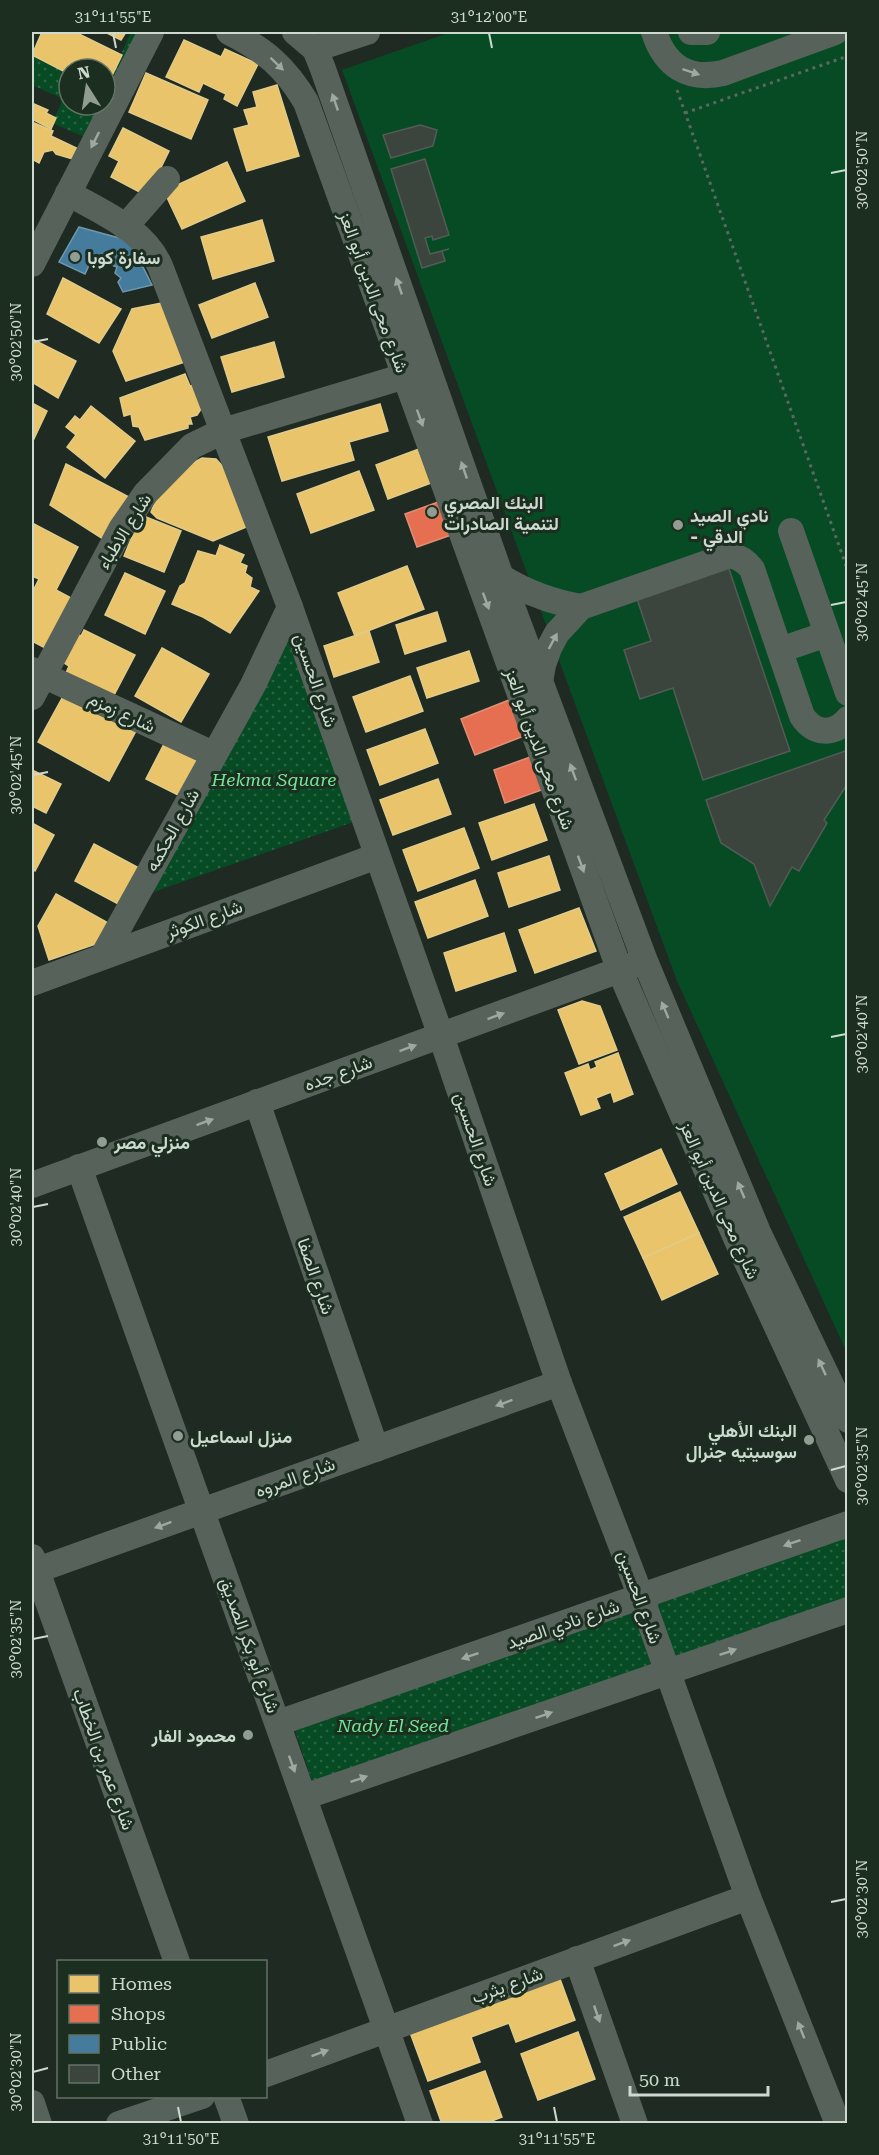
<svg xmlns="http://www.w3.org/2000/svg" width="879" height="2155" font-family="'Roboto Serif',Vazirmatn,serif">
	<defs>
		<pattern id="park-dots" width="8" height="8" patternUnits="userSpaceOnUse" patternTransform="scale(1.5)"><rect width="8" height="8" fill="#074b25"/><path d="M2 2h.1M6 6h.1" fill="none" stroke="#2a6444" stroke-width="1.8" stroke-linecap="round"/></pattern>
	</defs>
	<rect width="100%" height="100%" fill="#1f2a22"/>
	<g fill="url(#park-dots)">
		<path d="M131,32h16l-58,107 -37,-16 11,-24 -31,-14v-30l37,19v31h36v-16z"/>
		<path d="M279,603l80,217 -223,78z"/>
		<path d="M846,1536l1,65 -172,62 -21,-58z"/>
		<path d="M634,1610l21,62 -341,115 -21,-63z"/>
	</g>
	<path fill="#074b25" d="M451,32h396v1321l-170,-372 -335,-911z"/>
	<g fill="#e9c46a" stroke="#e1cb89" stroke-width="1.5">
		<path d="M42,32h33l47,23 -17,35v-21h-36v5l-37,-19z"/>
		<path d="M105,32h21l-5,8z"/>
		<path d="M184,40l37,17 4,-8 33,15 -21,42 -13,-7 2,-5 -23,-11 -4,9 -33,-15z"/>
		<path d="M146,73l62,27 -17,39 -62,-27z"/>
		<path d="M277,85l22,71 -52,15 -13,-42 15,-4 -5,-15 13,-3 -4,-15z"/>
		<path d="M34,104l14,6 -2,3 10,5 -5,11 -19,-10v-9z"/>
		<path d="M32,122l21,9 -2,5 34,16 -5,9 -24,-7 -3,-4 -9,2 -5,11 -7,-4z"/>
		<path d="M123,128l46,23 -22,45 -36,-19 8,-16 -10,-5z"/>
		<path d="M227,162l18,39 -63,28 -18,-38z"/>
		<path d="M262,220l12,41 -61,18 -12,-42z"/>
		<path d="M63,278l58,31 -22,34 -52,-29z"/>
		<path d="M255,283l13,34 -56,21 -13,-33z"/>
		<path d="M166,302l25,58 -65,21 -13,-30 19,-42z"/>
		<path d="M32,339l44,22 -18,37 -26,-16z"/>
		<path d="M274,342l10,35 -52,15 -11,-35z"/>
		<path d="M185,374l5,12 4,-1 7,24 -4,6 -7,2 2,7h-4v4l-43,12 -6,-13 -6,-1 -2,-12 -7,2 -4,-18z"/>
		<path d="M32,403l15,8 -15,32z"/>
		<path d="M380,404l8,27 -39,11 5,18 -72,21 -14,-44z"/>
		<path d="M91,406l44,35 -30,37 -38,-31 9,-12 -10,-8 9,-11 5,4z"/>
		<path d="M427,446l12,34 -51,19 -12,-34z"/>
		<path d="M202,458l14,1 11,12 29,52 -43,18 -56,-23 -6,-6 8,-19 26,-26z"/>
		<path d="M66,464l63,33 -23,44 -56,-36z"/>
		<path d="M359,471l15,39 -63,23 -14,-39z"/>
		<path d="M141,515l40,16 -17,41 -40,-16z"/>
		<path d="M32,523l46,24 -22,43 17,9 -26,50 -15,-8v-48l7,-14 -7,-3z"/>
		<path d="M220,545l24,10 -4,8 7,3 -2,7 7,5 -2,9 9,4 -29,42 -27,-16 -31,-13 8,-18 5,-3 13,-32 18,5z"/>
		<path d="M407,566l17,43 -69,27 -17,-43z"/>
		<path d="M125,573l40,18 -20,43 -40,-19z"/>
		<path d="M437,612l9,29 -41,13 -9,-29z"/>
		<path d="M84,630l51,25 -22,42 -47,-24 3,-7 -8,-5 11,-30 9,5z"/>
		<path d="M369,631l10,31 -45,15 -10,-31z"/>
		<path d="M162,648l47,26 -28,48 -46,-26z"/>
		<path d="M469,651l10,30 -52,17 -10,-30z"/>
		<path d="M410,676l13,35 -57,21 -13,-35z"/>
		<path d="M66,691l71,38 -28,52 -71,-39z"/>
		<path d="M425,729l13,34 -58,22 -13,-35z"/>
		<path d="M165,742l37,19 -18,37 -38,-19z"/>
		<path d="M32,770l29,14 -15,29 -14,-7z"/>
		<path d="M438,779l13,35 -58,21 -13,-35z"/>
		<path d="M534,804l13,36 -55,20 -13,-37z"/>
		<path d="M32,823l22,12 -19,36 -3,-2z"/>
		<path d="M464,828l15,40 -61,23 -15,-41z"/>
		<path d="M94,844l47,25 -19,37 -47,-25z"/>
		<path d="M549,856l11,34 -51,17 -11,-34z"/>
		<path d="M475,880l13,36 -60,22 -13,-36z"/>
		<path d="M56,894l54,30 -11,19 -50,17 -11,-34z"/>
		<path d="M579,908l17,43 -61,22 -16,-43z"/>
		<path d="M504,933l12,38 -60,20 -12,-38z"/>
		<path d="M582,1001l18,5 17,44 -38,14 -21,-54z"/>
		<path d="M618,1053l15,41 -19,8 -3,-10 -15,6 4,10 -19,7 -16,-42 23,-9 2,6 7,-3 -2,-5z"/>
		<path d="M661,1149l16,35 -56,26 -16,-36z"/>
		<path d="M680,1192l19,41 -56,25 -19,-41z"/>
		<path d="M699,1233l19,41 -56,26 -19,-42z"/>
		<path d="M560,1979l15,41 -59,22 -7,-19 -38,14 9,25 -52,19 -20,-54z"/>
		<path d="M578,2032l17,47 -57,21 -17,-46z"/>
		<path d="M485,2071l17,46 -18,7h-42l-12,-33z"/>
	</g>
	<g fill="#e76f51" stroke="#e08f77" stroke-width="1.5">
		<path d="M441,501l13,33 -37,13 -12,-33z"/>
		<path d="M514,698l15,36 -54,21 -14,-36z"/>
		<path d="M533,756l11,33 -39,14 -11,-33z"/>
	</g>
	<path fill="#457b9d" stroke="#6e98ac" stroke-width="1.5" d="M79,227l51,14 22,44 -29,7 -5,-10 3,-4 -6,-5 2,-6 -8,-3 3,-8 -9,-2 -6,8 -6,-1 -6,13 -26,-12z"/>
	<g fill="#3b443d" stroke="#525c55" stroke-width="1.5">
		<path d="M420,125l17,5 -4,16 -42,12 -8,-23z"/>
		<path d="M425,159l24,76 -16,5 -1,-4 -7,2 5,16 19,-5 -7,2 3,10 -23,7 -31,-99z"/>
		<path d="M728,566l62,185 -87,29 -30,-92 -33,11 -16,-49 27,-9 -15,-45z"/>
		<path d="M848,750v33l-24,37 3,3 -28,48 -7,-4 -22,39 -16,-42 -33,-21 -15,-43z"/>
	</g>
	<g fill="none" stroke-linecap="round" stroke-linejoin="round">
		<g stroke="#5d6760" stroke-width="3" stroke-dasharray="3 4.5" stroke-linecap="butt">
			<path d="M677,90l171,481"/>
			<path d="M685,113l163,-57"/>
		</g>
		<g stroke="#57635a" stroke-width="26">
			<path d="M229,32c36,18 56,35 77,70l314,869 120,276 108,233"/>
			<path d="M295,32l20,17 8,20 178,508 144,384 113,271 90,188"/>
			<path d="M654,32c11,34 34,49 69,41l112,-41"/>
			<path d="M691,32h16"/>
			<path d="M315,49l52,-17"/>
			<path d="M68,193c33,19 76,36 92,73l130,341 151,429 118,347 82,214 107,300 90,227"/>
			<path d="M125,227l42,-48"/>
			<path d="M32,264l119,-232"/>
			<path d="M791,531l57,162"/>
			<path d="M501,577c26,16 51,25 80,30"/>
			<path d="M780,650l47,-16"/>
			<path d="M32,670l181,84"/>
			<path d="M540,682l3,-17 6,-17 8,-15 24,-26 149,-52c10,2 16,6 22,14l50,147c12,18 31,20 46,3"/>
			<path d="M32,697l89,-168 25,-36 46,-47 31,-15 182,-55"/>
			<path d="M103,956l150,-271 37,-78"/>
			<path d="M32,983l345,-127"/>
			<path d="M257,1102l119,347"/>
			<path d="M79,1167l341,957"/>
			<path d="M32,1185l604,-221"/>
			<path d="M32,1557l145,405"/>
			<path d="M32,1572l527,-189"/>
			<path d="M278,1723l570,-199"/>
			<path d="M304,1797l544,-187"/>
			<path d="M577,1959l58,165"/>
			<path d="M266,2074l482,-177"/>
			<path d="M226,2096l10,28"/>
			<path d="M32,2103l7,21"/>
			<path d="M119,2124l83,-28"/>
		</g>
	</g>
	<defs><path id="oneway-solid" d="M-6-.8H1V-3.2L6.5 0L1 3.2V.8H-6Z" transform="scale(1.5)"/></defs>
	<g fill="#9eaaa1">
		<use href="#oneway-solid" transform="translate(277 64) rotate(44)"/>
		<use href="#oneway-solid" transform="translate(691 72) rotate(18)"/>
		<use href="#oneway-solid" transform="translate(335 102) rotate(-109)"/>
		<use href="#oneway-solid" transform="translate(95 140) rotate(117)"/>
		<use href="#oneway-solid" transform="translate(399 286) rotate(-109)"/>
		<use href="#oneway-solid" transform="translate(420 418) rotate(70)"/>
		<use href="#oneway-solid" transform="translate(464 470) rotate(-109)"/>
		<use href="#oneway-solid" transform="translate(486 601) rotate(70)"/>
		<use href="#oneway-solid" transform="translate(553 641) rotate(-62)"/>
		<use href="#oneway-solid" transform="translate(573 772) rotate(-110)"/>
		<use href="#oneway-solid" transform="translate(581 864) rotate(70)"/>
		<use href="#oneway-solid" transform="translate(665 1010) rotate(-113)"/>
		<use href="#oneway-solid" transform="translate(496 1016) rotate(-20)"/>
		<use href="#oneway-solid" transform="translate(408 1048) rotate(-20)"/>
		<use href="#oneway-solid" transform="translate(205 1122) rotate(-20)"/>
		<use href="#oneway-solid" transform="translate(741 1190) rotate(-113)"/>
		<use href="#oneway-solid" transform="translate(822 1367) rotate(-115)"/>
		<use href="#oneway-solid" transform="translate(504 1403) rotate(160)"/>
		<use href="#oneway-solid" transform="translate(163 1525) rotate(160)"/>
		<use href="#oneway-solid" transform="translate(792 1543) rotate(161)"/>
		<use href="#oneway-solid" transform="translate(728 1652) rotate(-19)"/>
		<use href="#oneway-solid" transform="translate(470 1656) rotate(161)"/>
		<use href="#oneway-solid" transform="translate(544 1715) rotate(-19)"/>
		<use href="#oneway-solid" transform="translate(292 1764) rotate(70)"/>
		<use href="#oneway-solid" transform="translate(359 1779) rotate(-19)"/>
		<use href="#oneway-solid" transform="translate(622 1943) rotate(-20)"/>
		<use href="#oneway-solid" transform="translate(597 2014) rotate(71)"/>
		<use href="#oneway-solid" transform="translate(801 2030) rotate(-112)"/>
		<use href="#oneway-solid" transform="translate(320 2053) rotate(-20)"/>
	</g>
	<path fill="none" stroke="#cedad0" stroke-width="2" d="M113,33l3,15M489,33l3,15M831,173l15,-3M33,342l15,-3M831,605l15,-3M33,775l15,-3M831,1037l15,-3M33,1207l15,-3M831,1470l15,-4M33,1639l15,-3M831,1902l15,-3M33,2072l15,-4M178,2107l3,15M554,2107l3,15"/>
	<g fill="#919c93" stroke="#1b2e20" stroke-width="2">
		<circle cx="75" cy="257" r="6"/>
		<circle cx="432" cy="512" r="6"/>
		<circle cx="678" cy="525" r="6"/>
		<circle cx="102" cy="1142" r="6"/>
		<circle cx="178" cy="1436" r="6"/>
		<circle cx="809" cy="1440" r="6"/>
		<circle cx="248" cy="1735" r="6"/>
	</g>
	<g text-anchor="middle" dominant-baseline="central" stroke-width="6" stroke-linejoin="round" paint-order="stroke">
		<g font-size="18" font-weight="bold" fill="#cedad0" stroke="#1b2e20" text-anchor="start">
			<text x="87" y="257">سفارة كوبا</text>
			<text x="444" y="502">البنك المصري<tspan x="444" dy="21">لتنمية الصادرات</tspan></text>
			<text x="690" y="515">نادي الصيد<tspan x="690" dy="21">- الدقي</tspan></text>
			<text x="114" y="1142">منزلي مصر</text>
			<text x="797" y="1430" text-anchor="end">البنك الأهلي<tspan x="797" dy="21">سوسيتيه جنرال</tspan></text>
			<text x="190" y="1436">منزل اسماعيل</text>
			<text x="236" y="1735" text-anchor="end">محمود الفار</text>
		</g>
		<g font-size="18" fill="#cedad0" stroke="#1b2e20">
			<text transform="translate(374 292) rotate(70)">شارع محى الدين أبو العز</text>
			<text transform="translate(124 531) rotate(-58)">شارع الاطباء</text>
			<text transform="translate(316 680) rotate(71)">شارع الحسين</text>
			<text transform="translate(122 712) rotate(25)">شارع زمزم</text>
			<text transform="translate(540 749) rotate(70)">شارع محى الدين أبو العز</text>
			<text transform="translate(172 830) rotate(-61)">شارع الحكمه</text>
			<text transform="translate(204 919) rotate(-20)">شارع الكوثر</text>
			<text transform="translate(338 1073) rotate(-20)">شارع جده</text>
			<text transform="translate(476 1139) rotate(71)">شارع الحسين</text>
			<text transform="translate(720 1200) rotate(66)">شارع محى الدين أبو العز</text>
			<text transform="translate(316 1276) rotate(71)">شارع الصفا</text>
			<text transform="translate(295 1477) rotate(-20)">شارع المروه</text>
			<text transform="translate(640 1597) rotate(70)">شارع الحسين</text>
			<text transform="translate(563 1624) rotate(-19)">شارع نادي الصيد</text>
			<text transform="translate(250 1645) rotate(70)">شارع أبو بكر الصديق</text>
			<text transform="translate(104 1759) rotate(70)">شارع عمر بن الخطاب</text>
			<text transform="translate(507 1985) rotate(-20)">شارع يثرب</text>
		</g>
		<g font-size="18" font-style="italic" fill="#74e797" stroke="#1b2e20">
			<text x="274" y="779">Hekma Square</text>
			<text x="393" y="1725">Nady El Seed</text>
		</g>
	</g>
	<rect width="879" height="2155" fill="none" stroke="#1b2e20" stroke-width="66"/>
	<rect x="57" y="1960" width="210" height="138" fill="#1b2e20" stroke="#637366" stroke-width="1.5"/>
	<rect x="69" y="1975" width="30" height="18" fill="#e9c46a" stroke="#637366" stroke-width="1.5"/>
	<text x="111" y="1990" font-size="18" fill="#cedad0">Homes</text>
	<rect x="69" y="2005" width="30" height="18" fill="#e76f51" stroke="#637366" stroke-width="1.5"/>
	<text x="111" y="2020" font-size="18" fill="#cedad0">Shops</text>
	<rect x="69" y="2035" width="30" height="18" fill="#457b9d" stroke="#637366" stroke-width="1.5"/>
	<text x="111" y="2050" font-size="18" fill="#cedad0">Public</text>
	<rect x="69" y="2065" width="30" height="18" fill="#3b443d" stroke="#637366" stroke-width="1.5"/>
	<text x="111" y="2080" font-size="18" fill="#cedad0">Other</text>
	<g transform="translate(87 87) rotate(348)"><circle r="28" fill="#1b2e20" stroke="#637366" stroke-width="1.5"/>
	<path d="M0-4.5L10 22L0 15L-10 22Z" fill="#919c93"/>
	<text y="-9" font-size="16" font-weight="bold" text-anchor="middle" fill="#cedad0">N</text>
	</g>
	<path d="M630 2086v9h138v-9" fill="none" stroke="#cedad0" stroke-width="3"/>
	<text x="639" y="2086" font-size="18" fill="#cedad0" stroke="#1b2e20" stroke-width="4.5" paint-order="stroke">50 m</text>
	<rect x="33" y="33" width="813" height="2089" fill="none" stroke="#cedad0" stroke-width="2"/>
	<g font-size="15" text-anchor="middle" fill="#cedad0">
		<text x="113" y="22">31°11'55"E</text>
		<text x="489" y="22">31°12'00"E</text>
		<text transform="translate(862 170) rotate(-90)" y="5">30°02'50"N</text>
		<text transform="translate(16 342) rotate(-90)" y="5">30°02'50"N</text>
		<text transform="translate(862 602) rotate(-90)" y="5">30°02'45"N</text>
		<text transform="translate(16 775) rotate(-90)" y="5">30°02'45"N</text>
		<text transform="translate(862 1034) rotate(-90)" y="5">30°02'40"N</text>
		<text transform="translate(16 1207) rotate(-90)" y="5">30°02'40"N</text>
		<text transform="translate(862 1466) rotate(-90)" y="5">30°02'35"N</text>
		<text transform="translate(16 1639) rotate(-90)" y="5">30°02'35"N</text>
		<text transform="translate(862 1899) rotate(-90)" y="5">30°02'30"N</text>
		<text transform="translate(16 2072) rotate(-90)" y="5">30°02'30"N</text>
		<text x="181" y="2144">31°11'50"E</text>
		<text x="557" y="2144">31°11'55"E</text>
	</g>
</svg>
